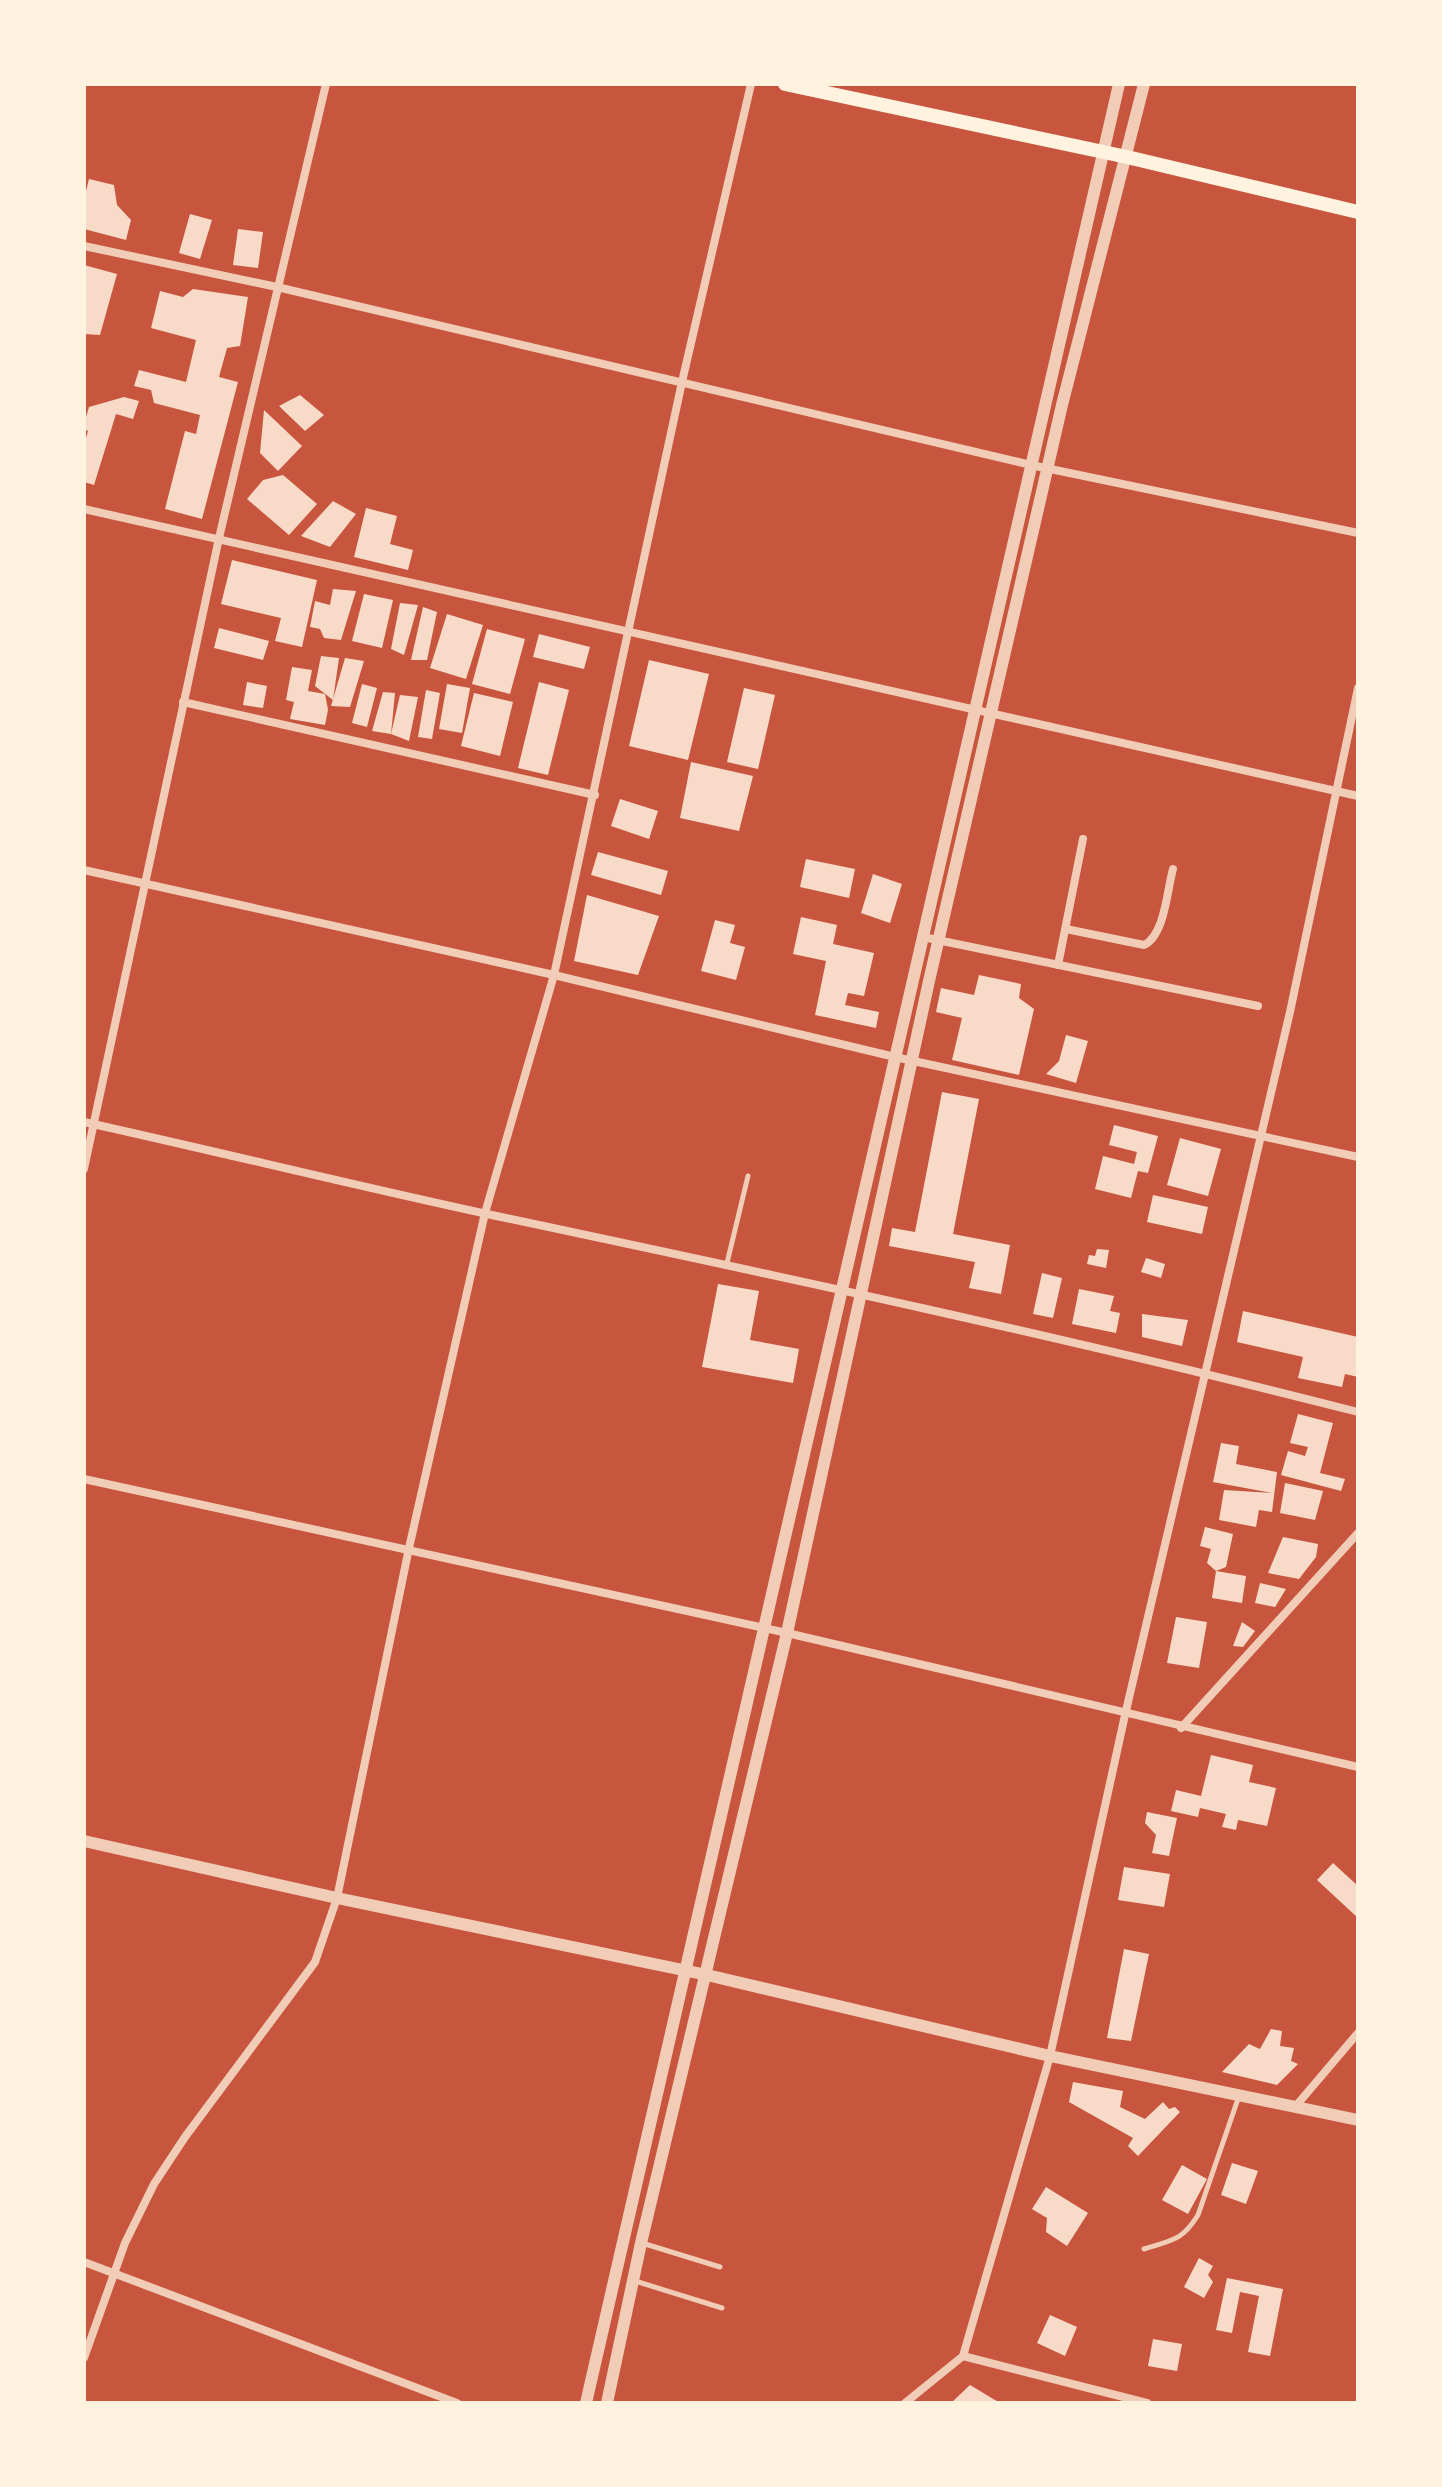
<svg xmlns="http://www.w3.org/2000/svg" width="1442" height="2487" font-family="Rubik,sans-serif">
	<rect width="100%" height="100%" fill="#c8553d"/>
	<g fill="#f7dbc8">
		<path d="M89,179l25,6 3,20 14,15 -5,20 -42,-11v-30z"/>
		<path d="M190,214l22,6 -12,39 -21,-6z"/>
		<path d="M238,229l25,3 -5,36 -25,-3z"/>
		<path d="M84,265l33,9 -17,61 -16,-1z"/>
		<path d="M193,289l55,8 -8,49 -13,2 -8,29 19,5 -36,137 -37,-10 20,-78 11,3 4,-19 -46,-12 -3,-13 -17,-4 5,-16 47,12 10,-42 -45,-12 9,-37 23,6z"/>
		<path d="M300,395l24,20 -19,16 -26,-25z"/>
		<path d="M124,397l15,4 -6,18 -17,-5 -22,71 -10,-3v-37l4,-14 -4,-2v-5l5,-17z"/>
		<path d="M264,410l38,36 -24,25 -18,-18z"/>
		<path d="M283,475l34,29 -28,31 -42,-36 16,-19z"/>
		<path d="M333,501l23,13 -26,33 -29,-11z"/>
		<path d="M366,508l31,8 -7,28 23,6 -5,20 -54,-13z"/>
		<path d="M232,560l85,20 -15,67 -27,-6 6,-23 -60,-14z"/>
		<path d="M333,589l23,2 -15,49 -17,-2 -4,-9 -10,-2 5,-26 15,4z"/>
		<path d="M364,594l29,6 -11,48 -30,-7z"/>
		<path d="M400,603l18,2 -14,50 -13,-6z"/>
		<path d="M423,607l14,5 -10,48h-16z"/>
		<path d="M447,614l36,11 -17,54 -36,-11z"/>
		<path d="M219,628l50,13 -6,19 -49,-12z"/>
		<path d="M487,629l38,10 -15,55 -38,-10z"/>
		<path d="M539,634l51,13 -6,22 -51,-12z"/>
		<path d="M321,656l18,2 -6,42 -18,-14z"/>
		<path d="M345,658l19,3 -14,46 -19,-1z"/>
		<path d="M649,660l60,14 -21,86 -59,-14z"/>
		<path d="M292,667l20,3 -4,21 17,3 3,16 -3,15 -35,-6 4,-17 -8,-2z"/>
		<path d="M247,682l20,4 -4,22 -20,-3z"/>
		<path d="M539,682l30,8 -21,85 -30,-7z"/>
		<path d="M362,684l15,4 -10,39 -15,-4z"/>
		<path d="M447,684l23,4 -8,45 -23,-4z"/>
		<path d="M744,688l31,7 -17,74 -31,-7z"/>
		<path d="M426,690l14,3 -8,46 -14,-2z"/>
		<path d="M383,692l12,1 -4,41 -19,-3z"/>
		<path d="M474,693l39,9 -13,54 -39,-10z"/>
		<path d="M400,695l18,2 -9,44 -18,-7z"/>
		<path d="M691,762l62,14 -14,55 -59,-13z"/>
		<path d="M620,799l38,12 -9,28 -38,-13z"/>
		<path d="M598,852l70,19 -7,24 -70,-20z"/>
		<path d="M806,859l49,10 -6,29 -49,-11z"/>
		<path d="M873,874l29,10 -12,39 -29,-10z"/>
		<path d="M587,895l72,21 -21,59 -64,-14z"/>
		<path d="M801,917l36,8 -4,19 41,9 -10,43 -16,-3 -3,12 34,7 -3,16 -61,-13 11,-54 -33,-7z"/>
		<path d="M715,920l20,5 -5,18 15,4 -9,33 -35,-9z"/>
		<path d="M979,975l42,9 -2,14 15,11 -15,66 -67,-15 10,-42 -26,-6 5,-24 33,7z"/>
		<path d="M1066,1035l22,6 -12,42 -30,-9 13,-13z"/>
		<path d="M942,1092l37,7 -26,135 57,11 -9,49 -32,-6 6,-26 -86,-16 3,-18 23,4z"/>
		<path d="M1114,1125l44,11 -10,37 -10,-2 -7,27 -36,-9 8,-33 31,8 3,-12 -28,-7z"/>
		<path d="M1180,1138l41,11 -13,47 -41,-11z"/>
		<path d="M1153,1195l55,12 -6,27 -55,-12z"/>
		<path d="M1097,1249l12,1 -3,18 -19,-4 2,-9 6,1z"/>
		<path d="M1146,1258l19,6 -4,14 -20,-6z"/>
		<path d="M1042,1273l20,5 -9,40 -20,-4z"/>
		<path d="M718,1284l41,7 -9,49 49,9 -6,34 -91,-16z"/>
		<path d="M1079,1289l35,7 -4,15 10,2 -4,20 -44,-9z"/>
		<path d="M1243,1311l115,26v40l-13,-3 -3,13 -44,-9 5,-21 -66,-15z"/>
		<path d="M1142,1314l46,6 -6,26 -40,-9z"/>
		<path d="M1298,1414l35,9 -13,50 25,6 -4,12 -60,-16 7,-24 17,5 3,-9 -18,-4z"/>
		<path d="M1221,1443l18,3 -3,18 41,8 -5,40 -13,-2 -3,17 -37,-7 5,-30 48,3 -59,-11z"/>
		<path d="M1285,1483l38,8 -8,29 -35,-7z"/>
		<path d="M1205,1527l28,7 -7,33 -10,4 30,5 -4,27 -30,-5 4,-27 -9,-8 4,-14 -11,-3z"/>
		<path d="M1283,1537l35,7 -2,13 -17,22 -31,-6z"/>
		<path d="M1260,1583l26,6 -11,18 -20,-4z"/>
		<path d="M1176,1617l31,5 -8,46 -32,-5z"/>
		<path d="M1242,1622l13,9 -12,16 -10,-1z"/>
		<path d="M1211,1755l42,10 -4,17 27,6 -9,38 -29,-6 -2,10 -14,-3 4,-13 -26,-6 -2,9 -27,-6 5,-21 25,6z"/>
		<path d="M1147,1812l30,6 -8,38 -17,-3 4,-18 -11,-12z"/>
		<path d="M1333,1863l25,23v32l-41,-38z"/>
		<path d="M1124,1867l46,7 -6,33 -46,-7z"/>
		<path d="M1124,1949l25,5 -18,87 -24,-3z"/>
		<path d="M1271,2029l11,2 -2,15 14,2 -3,13 7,3 -21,21 -55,-13 27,-28 11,5z"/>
		<path d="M1073,2082l50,9 -3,16 25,12 18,-17 6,7 6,-2 5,5 -42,44 -10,-10 5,-8 -64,-36z"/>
		<path d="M1232,2163l26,8 -12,33 -25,-9z"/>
		<path d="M1182,2165l25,14 -19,35 -26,-14z"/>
		<path d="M1046,2187l42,26 -21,33 -21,-14 1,-14 -15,-9z"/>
		<path d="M1199,2258l14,8 -5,9 5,7 -9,16 -20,-11z"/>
		<path d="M1227,2278l56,11 -13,67 -22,-4 11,-56 -19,-4 -8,41 -16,-3z"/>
		<path d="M1050,2315l27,12 -12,29 -28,-13z"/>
		<path d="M1153,2339l29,5 -5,27 -29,-5z"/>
		<path d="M970,2385l30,18h-49z"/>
	</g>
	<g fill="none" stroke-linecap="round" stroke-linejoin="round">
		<g stroke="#f1ccb7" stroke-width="5">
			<path d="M727,1263l21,-87"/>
			<path d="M642,2243l78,24"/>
			<path d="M1144,2249c28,-9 38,-8 54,-34l41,-119"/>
			<path d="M635,2281l87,27"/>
		</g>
		<g stroke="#f1ccb7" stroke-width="8">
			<path d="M84,246l193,41 754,178 327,68"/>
			<path d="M84,509l1274,287"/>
			<path d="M183,702l412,93"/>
			<path d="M84,870l470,105 341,82 463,100"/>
			<path d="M1066,929l78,16c21,-10 23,-55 29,-76"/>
			<path d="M923,937l335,69"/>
			<path d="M1058,965l25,-126"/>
			<path d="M84,1122c135,30 269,63 403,92 292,62 583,124 871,198"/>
			<path d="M84,1169l135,-631 107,-454"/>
			<path d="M84,1479l703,154 571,134"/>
			<path d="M1181,1728l177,-195"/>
			<path d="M1295,2107l63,-74"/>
			<path d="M84,2262l373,141"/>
			<path d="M963,2356l184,47"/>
			<path d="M84,2358l41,-115 29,-59 31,-47 130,-175 22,-64 72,-350 76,-335 69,-238 128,-593 69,-298"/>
			<path d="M905,2403l58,-47 87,-300 75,-341 165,-703 68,-324"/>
		</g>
		<g stroke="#f1ccb7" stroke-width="12">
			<path d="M84,1841l253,57 370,77 343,81 308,64"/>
			<path d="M586,2403l533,-2319"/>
			<path d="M607,2403l34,-160 146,-610 142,-652 133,-576 82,-321"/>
		</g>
		<path stroke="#fff3e0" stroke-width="14" d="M785,84l342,73 231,55"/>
	</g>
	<rect width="1442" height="2487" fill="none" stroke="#fff3e0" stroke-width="172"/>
</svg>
